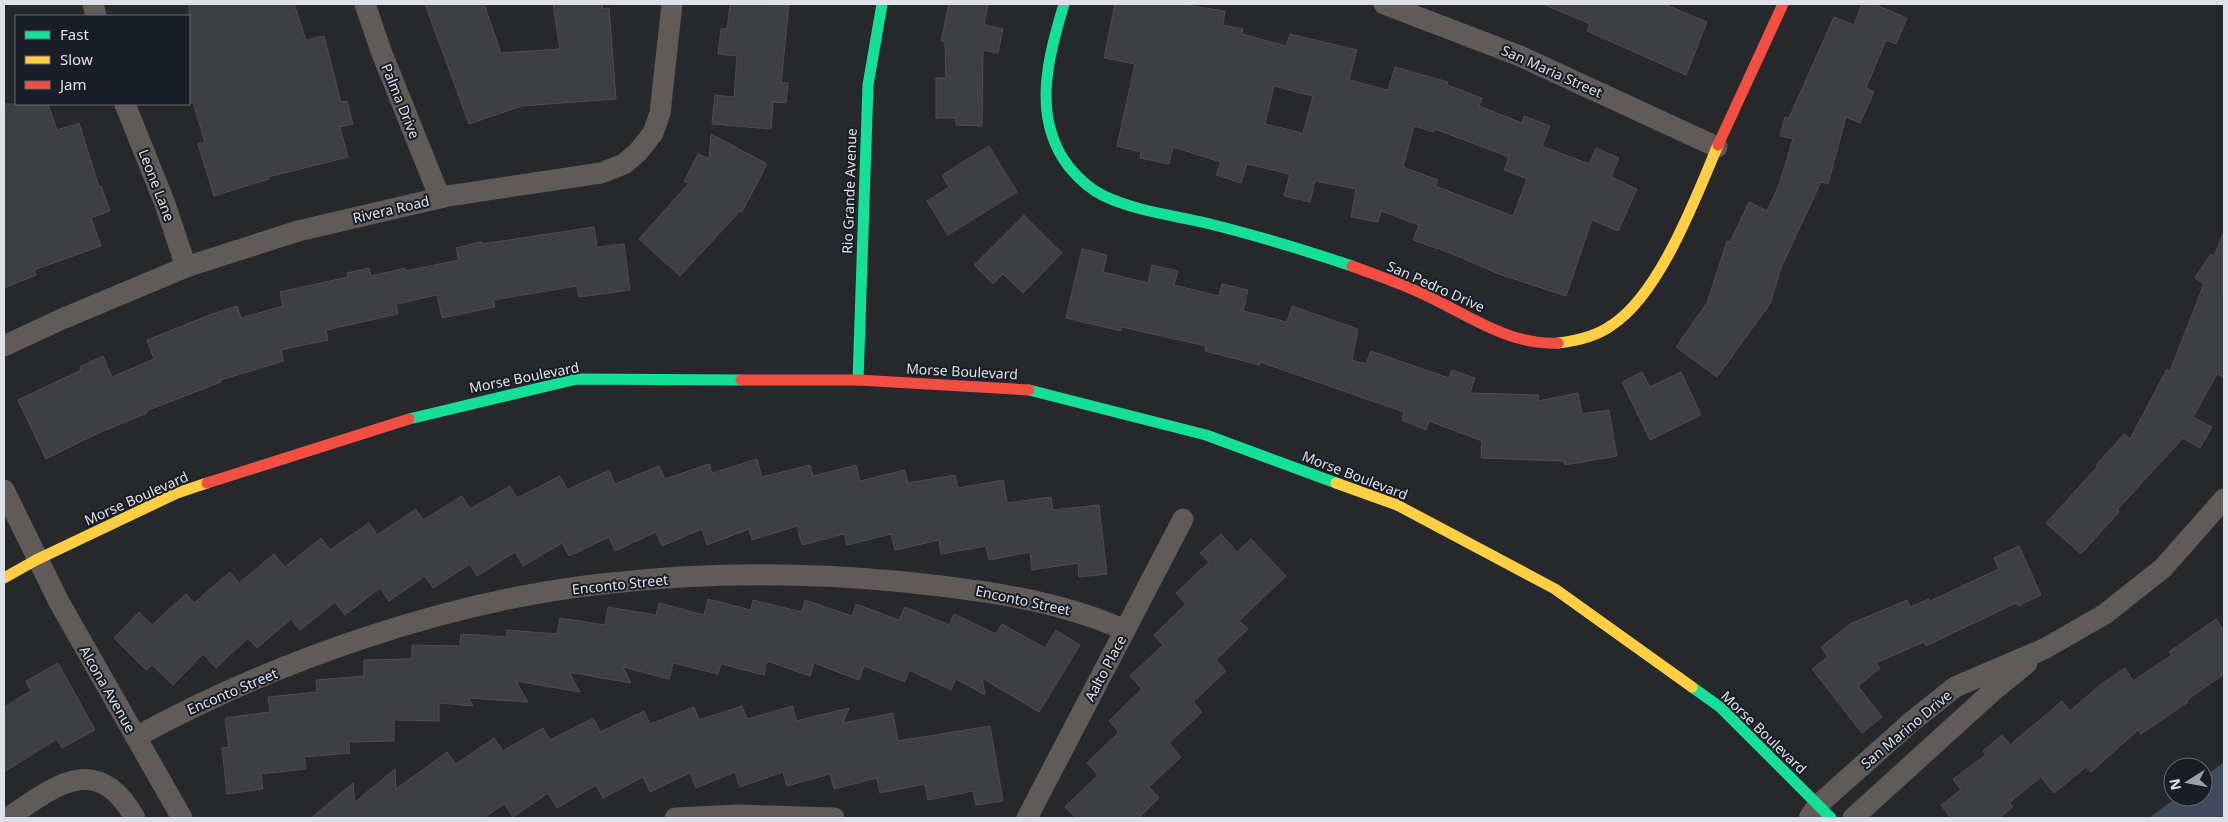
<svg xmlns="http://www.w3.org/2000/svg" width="2228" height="822" font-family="'Noto Sans',sans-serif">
	<rect width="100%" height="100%" fill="#26282c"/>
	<path fill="#404a5c" d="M2224,762v56h-75l28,-21h26v-19z"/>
	<g fill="#3e3f43" stroke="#4e4e52" fill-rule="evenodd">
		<path d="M189,4h105l12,36 18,-4 17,66 6,-1 6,23 -13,3 8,30 -80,20 1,2 -55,17 -16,-52 7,-2 -12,-39 -4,1z"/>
		<path d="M425,4h59l17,49 59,-4 -7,-45h49l1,5 6,-1 7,91 -94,7 -53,18z"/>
		<path d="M730,4l59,1 -8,78h7l-2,20 -13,-1 -2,27 -59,-5 3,-29 19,2 3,-41 -19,-2 3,-25h6z"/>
		<path d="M949,4h39l-4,21 19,4 -5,24 -15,-3 -1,76 -26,-1v-7h-20v-40h10l-1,-36 -4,-1z"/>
		<path d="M1115,4h64l46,7 -2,14 20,4 -1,5 44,12 4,-12 67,16 -8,30 39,10 7,-23 53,15 -1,3 35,13 -3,8 43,17 2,-7 26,10 -8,20 47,18 7,-16 23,10 -8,19 26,12 -19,42 -26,-11 -26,76 -67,-22 -61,-26v1l-25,-9 6,-15 -38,-14 -3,11 -27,-5 5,-28 -41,-8 -5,21 -26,-6 6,-22 -43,-10 -6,19 -25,-8 5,-13 -48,-15 -4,17 -29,-6 1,-6 -24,-6 18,-82 -31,-6zM1274,86l39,10 -10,37 -38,-9zM1414,126l20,6 1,-3 74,28 -5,13 23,9 -14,37 -78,-30 3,-6 -35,-13z"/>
		<path d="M1543,4h121l43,18 -21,53 -99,-44 3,-7z"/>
		<path d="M1862,4h12l33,14 -11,26 -10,-4 -20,48 8,4 -14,31 -14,-6 -18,67 -7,-2 -40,86 -11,36 -53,73 -41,-30 31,-44 20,-62 3,1 19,-40 18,9 12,-26 14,-46 -13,-3 5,-19 4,1 45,-101 20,8z"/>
		<path d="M4,104h44l9,26 22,-7 20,64 2,-1 9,25 -19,7 10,28 -67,24 2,5 -32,13z"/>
		<path d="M711,134l56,30 -25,48 -2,-1 -60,65 -41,-37 50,-56 -5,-2 14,-27 11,5z"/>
		<path d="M989,146l28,46 -69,43 -21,-34 22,-14 -7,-12z"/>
		<path d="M1024,215l38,38 -39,40 -20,-19 -10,10 -19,-19z"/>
		<path d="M594,227l3,20 27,-3 6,46 -51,7 -2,-11 -84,14 2,7 -53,11 -5,-23 -41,9 2,10 -72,16 2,10 -47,10 3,11 -64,19 1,2 -75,29 1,2 -53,22 -48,24 -28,-59 63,-30 -1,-3 23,-11 9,21 42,-18 -7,-19 65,-26 25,-8 4,12 42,-12 -3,-14 68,-15 -1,-4 22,-5 2,8 34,-8v3l54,-11 -3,-12 25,-6 1,2z"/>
		<path d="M2223,234l1,143 -7,-3 -24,43 19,10 -12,21 -17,-10 -66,72 2,2 -38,42 -35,-31 52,-57 -2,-1 28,-31 6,5 37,-70 3,2 34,-87 -9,-6 16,-24 3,2z"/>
		<path d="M1082,249l25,6 -4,17 45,11 4,-18 26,6 -4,14 45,11 3,-12 26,6 -5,21 44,11 5,-16 66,23 -6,31 14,4 5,-13 78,27 3,-8 23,8 -5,15 69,2 -1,6 40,-8 4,21 27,-4 8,46 -52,9 -1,-4 -83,-3 1,-17 -53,-20 -3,9 -24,-10 2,-8 -144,-50v3l-55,-14 1,-5 -84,-19 -1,4 -55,-13z"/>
		<path d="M1642,372l8,15 31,-15 20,43 -51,25 -28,-58z"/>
		<path d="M757,459l5,18 48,-12 3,11 43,-11 4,16 45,-11 3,13 47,-8 3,13 45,-8 4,23 44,-6 2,13 46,-5 8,69 -28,3 -1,-14 -46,7 -2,-18 -41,8 -3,-14 -45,8 -2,-14 -44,10 -4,-16 -44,11 -3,-11 -42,11 -5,-19 -45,14 -3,-11 -42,16 -5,-16 -40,17 -6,-14 -41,19 -6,-14 -40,19 -7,-13 -39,23 -8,-14 -38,24 -7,-12 -37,24 -8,-12 -36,25 -9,-13 -35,27 -10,-13 -35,28 -9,-11 -34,29 -9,-10 -32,30 -13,-14 -30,31 -21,-20 -6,5 -32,-32 25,-26 13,13 34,-31 8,9 36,-31 9,11 35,-29 11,13 36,-29 9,12 39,-27 8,12 39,-26 7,11 39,-24 8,13 40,-23 7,12 43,-22 7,14 42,-20 6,14 44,-18 6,13 44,-15 3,9z"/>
		<path d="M1221,534l16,18 14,-13 35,37 -47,45 9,8 -32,31 10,11 -33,31 9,10 -33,31 12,14 -32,30 10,11 -20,20h-63l-11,-11 33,-32 -11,-12 32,-31 -10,-11 33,-32 -12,-13 33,-31 -9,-10 32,-31 -10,-11 33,-31 -9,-9z"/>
		<path d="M2019,546l22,49 -23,11 -2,-3 -90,43 -2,-4 -48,21 4,5 -22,18 24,31 -20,16 -50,-64 16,-12 -7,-10 29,-23 57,-24 3,7 19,-8 1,2 69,-32 -5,-11z"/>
		<path d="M708,599l43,11 2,-10 49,12 3,-12 47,16 4,-12 43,16 6,-13 44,18 5,-11 42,20 6,-10 43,24 11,-18 24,15 -41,67 -57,-34 3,17 -29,-16 -5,11 -42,-20 -4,12 -41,-16 -5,14 -45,-17 -4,13 -43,-15 -3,14 -43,-11 -3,10 -45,-11 -4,16 -46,-12 8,16 -62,-11 11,20 -64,-11 12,21 -60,-4 5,8 -34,-3v18l-45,-1v21l-45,1 1,11 -46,4 2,12 -45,5 2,15 -36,5 -5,-46 7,-1 -4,-29 45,-6 -2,-15 49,-5 -1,-12 48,-4v-16l48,-1v-14l48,1 1,-12 46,3v-7l50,4 3,-16 45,7 3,-18 48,8 3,-12 45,12z"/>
		<path d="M2216,619l8,12v43l-37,26 1,2 -47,32 -3,-4 -47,42 -5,-5 -32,26 -13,-16 -32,26 4,4 -14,11h-48l-10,-13 20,-15 -8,-11 33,-24 -3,-4 19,-16 8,10 52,-44 8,10 30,-26 25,-17 8,13 39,-26 -3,-3z"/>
		<path d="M58,663l37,67 -33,18 -5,-9 -53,33v-65l27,-16 -5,-10z"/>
		<path d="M742,706l5,13 46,-13 3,15 53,-13 -6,15 50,-10 5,28 92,-15 13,75 -27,4 -3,-14 -45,9 -3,-16 -45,9 -3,-15 -43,11 -4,-15 -43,12 -4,-14 -43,15 -5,-15 -39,16 -6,-15 -40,19 -7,-15 -40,21 -7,-13 -39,23 -9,-15 -35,24 -9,-13 -20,14h-173l42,-35 2,19 40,-33 1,20 51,-37 9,12 38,-26 9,13 40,-23 7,12 43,-22 7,14 44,-21 6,13 44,-17 5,13z"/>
	</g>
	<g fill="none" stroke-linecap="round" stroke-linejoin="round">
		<g stroke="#605b58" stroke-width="21">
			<path d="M93,4l3,12"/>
			<path d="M365,4l16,47 59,147"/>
			<path d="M1384,4l136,52 197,91"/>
			<path d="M125,104l40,100 21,63"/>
			<path d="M4,346l58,-27 124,-52 112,-36 150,-35 153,-23 23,-9 14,-12 15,-19 7,-20 12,-109"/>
			<path d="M4,490l55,112 123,216"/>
			<path d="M136,737c136,-75 311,-136 466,-153 101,-12 202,-12 303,-2 75,8 150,17 220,48"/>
			<path d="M8,818c48,-33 89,-67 127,0"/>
			<path d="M675,818l63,-3 96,3"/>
			<path d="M1027,818l156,-299"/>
			<path d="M1809,818l9,-13 92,-82 45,-36 89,-38 61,-35 58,-46 61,-69"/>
			<path d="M1853,818l141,-128 33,-27"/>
		</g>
		<g stroke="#16e098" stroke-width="11">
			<path d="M1064,4c-16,54 -33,114 5,163 10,12 20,22 35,29 32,15 68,19 102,27 49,12 98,27 146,43"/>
			<path d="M858,380l10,-295 14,-81"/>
			<path d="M1029,390l177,45 130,48"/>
			<path d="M409,419l168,-40 164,1"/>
			<path d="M1692,687l28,20 111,111"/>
		</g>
		<g stroke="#ffcf43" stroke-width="11">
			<path d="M1558,343c18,-2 39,-7 54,-18 48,-31 84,-128 106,-180"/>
			<path d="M1336,483l61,22 158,84 137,98"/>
			<path d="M4,578l32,-18 141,-67 30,-10"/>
		</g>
		<g stroke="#f24e42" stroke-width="11">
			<path d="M1718,145l65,-141"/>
			<path d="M1352,266c24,9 48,17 71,28 42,19 86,52 135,49"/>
			<path d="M741,380h117l171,10"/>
			<path d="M207,483l202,-64"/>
		</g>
	</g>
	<g text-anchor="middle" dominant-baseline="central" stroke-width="4" stroke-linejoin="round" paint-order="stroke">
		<g font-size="14" fill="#dee1e7" stroke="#191d26">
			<text transform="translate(1552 71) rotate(24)">San Maria Street</text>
			<text transform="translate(401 101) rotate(68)">Palma Drive</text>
			<text transform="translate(157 185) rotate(69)">Leone Lane</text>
			<text transform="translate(849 191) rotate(-88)">Rio Grande Avenue</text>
			<text transform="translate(391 209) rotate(-13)">Rivera Road</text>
			<text transform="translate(1436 286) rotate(24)">San Pedro Drive</text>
			<text transform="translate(962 371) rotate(3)">Morse Boulevard</text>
			<text transform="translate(524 377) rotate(-11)">Morse Boulevard</text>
			<text transform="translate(1355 475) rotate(21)">Morse Boulevard</text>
			<text transform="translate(136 498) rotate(-24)">Morse Boulevard</text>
			<text transform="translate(620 584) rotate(-6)">Enconto Street</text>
			<text transform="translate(1023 600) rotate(12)">Enconto Street</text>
			<text transform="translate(1105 668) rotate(-62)">Aalto Place</text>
			<text transform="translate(108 689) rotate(60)">Alcona Avenue</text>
			<text transform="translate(232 691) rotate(-23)">Enconto Street</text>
			<text transform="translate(1906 729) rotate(-40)">San Marino Drive</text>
			<text transform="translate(1764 732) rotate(44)">Morse Boulevard</text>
		</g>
	</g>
	<rect width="2228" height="822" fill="none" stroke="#dee1e7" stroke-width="10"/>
	<rect x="15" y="15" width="175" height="90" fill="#191d26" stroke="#686b73"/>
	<rect x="25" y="31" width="25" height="8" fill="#16e098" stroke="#686b73"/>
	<text x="60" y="40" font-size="15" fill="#dee1e7">Fast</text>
	<rect x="25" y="56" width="25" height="8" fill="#ffcf43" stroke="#686b73"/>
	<text x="60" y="65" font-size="15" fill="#dee1e7">Slow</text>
	<rect x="25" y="81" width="25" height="8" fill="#f24e42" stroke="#686b73"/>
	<text x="60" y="90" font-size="15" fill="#dee1e7">Jam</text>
	<g transform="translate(2188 782) rotate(259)"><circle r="24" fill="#191d26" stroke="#686b73"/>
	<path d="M0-4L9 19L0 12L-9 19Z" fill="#9ea0a6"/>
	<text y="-8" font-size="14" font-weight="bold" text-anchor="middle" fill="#dee1e7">N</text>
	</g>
</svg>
